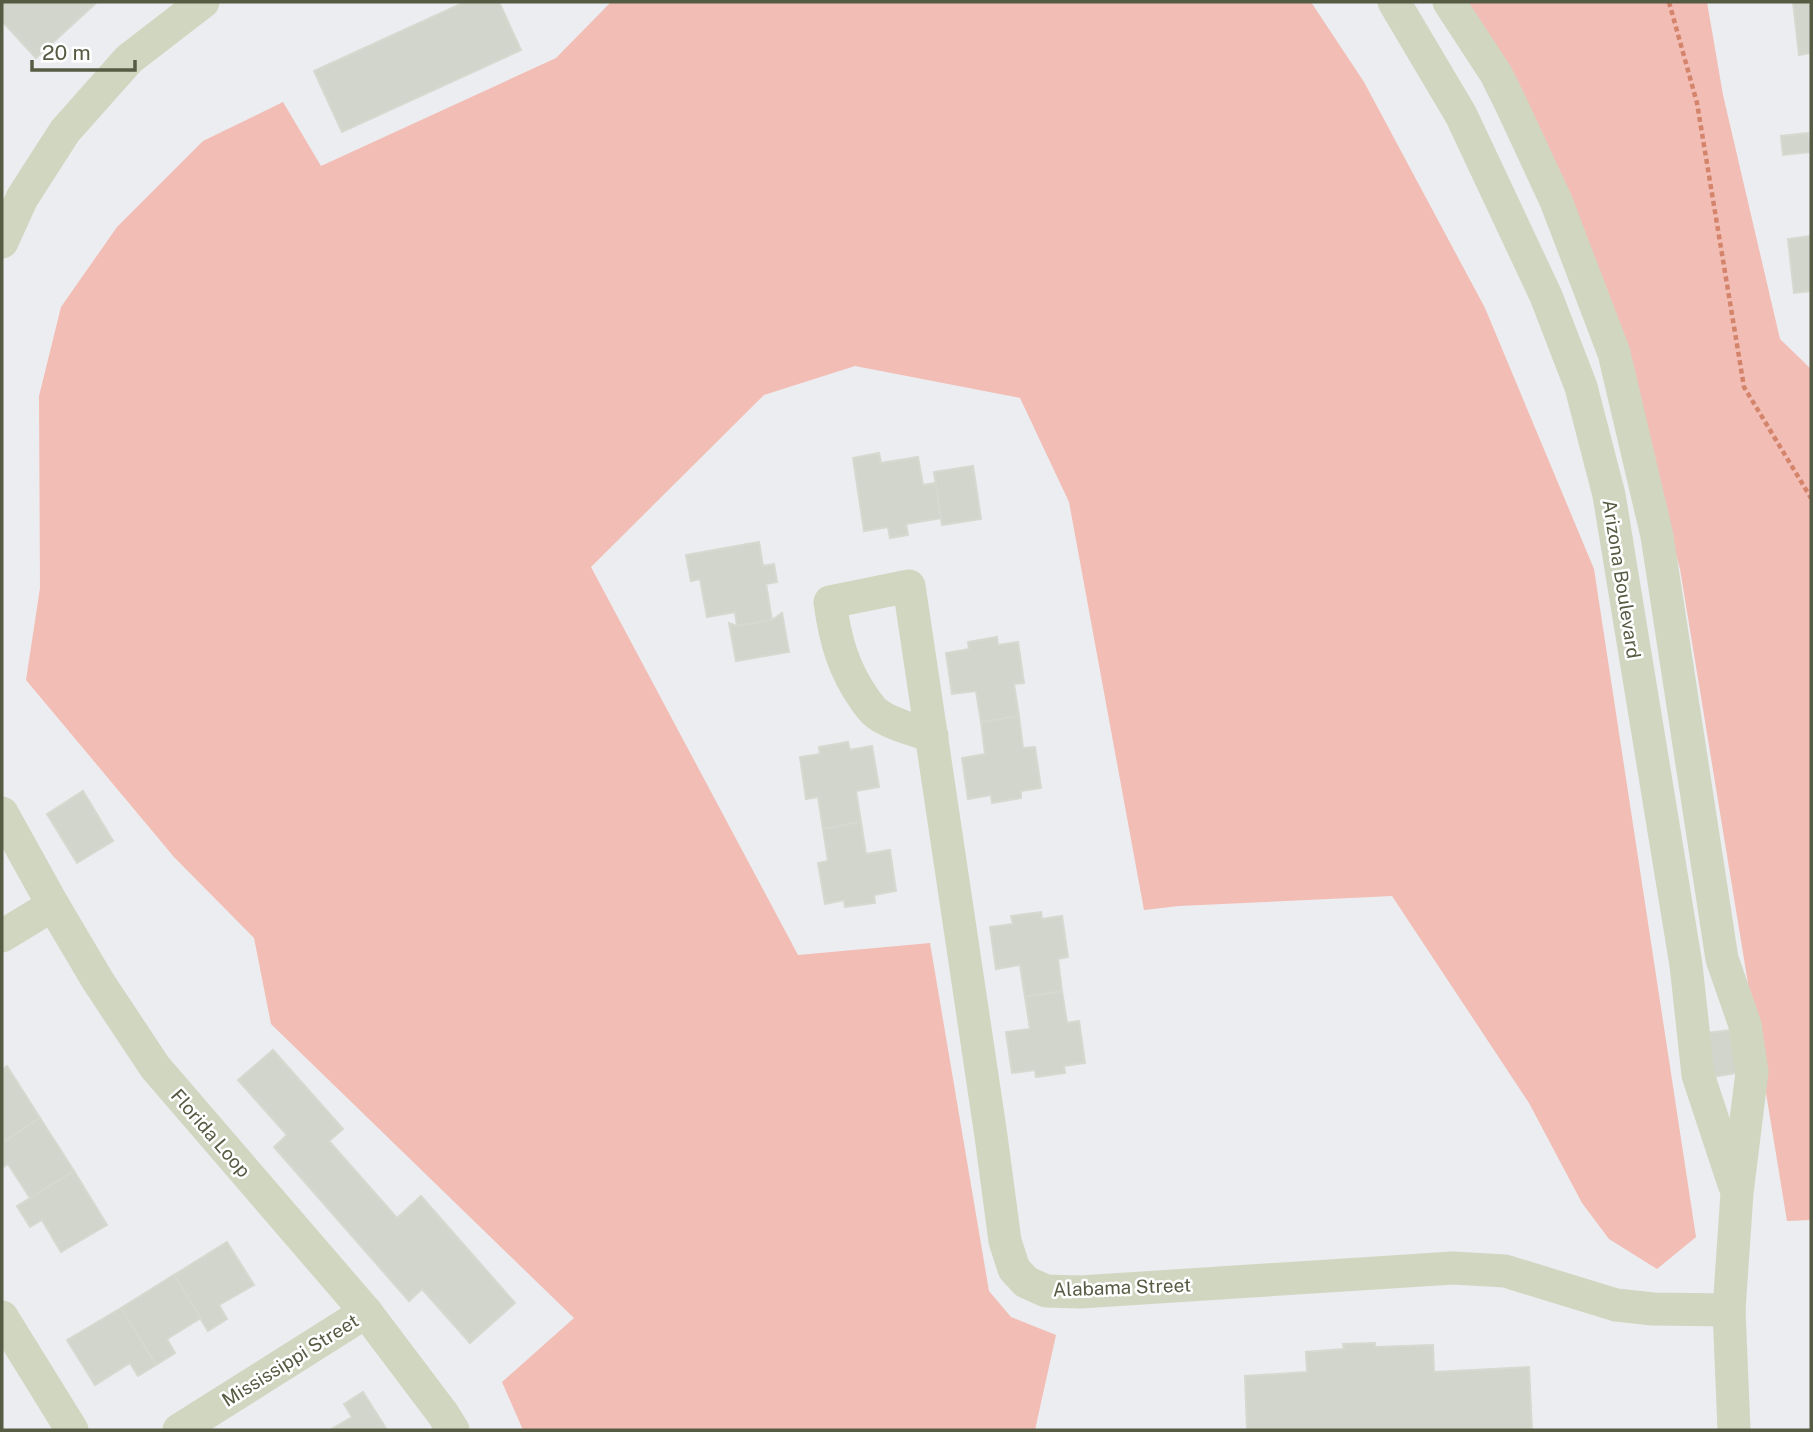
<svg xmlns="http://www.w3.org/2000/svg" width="1813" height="1432" font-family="'Public Sans',sans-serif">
	<rect width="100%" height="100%" fill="#ecedf0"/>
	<g fill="#f2bdb5">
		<path d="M611,2h700l53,80 121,226 109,261 102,668 -39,32 -48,-30 -27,-36 -53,-100 -137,-207 -213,10 -35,4 -75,-408 -49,-104 -165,-32 -91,29 -173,172 207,388 132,-12 59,348 22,26 45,18 -21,95h-512l-21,-48 72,-64 -303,-294 -17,-86 -80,-81 -148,-177 14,-92 -1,-192 22,-89 56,-80 86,-86 80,-39 38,64 235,-108z"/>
		<path d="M1459,2h248l16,93 57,244 31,30v851l-24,1 -107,-652 -62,-227z"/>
	</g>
	<g fill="#d1d5cb" stroke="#d5d9d0" stroke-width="2">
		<path d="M2,2h95l-61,56 -34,-37z"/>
		<path d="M465,2h34l22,48 -179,82 -28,-61z"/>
		<path d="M1793,2h18v51l-12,2z"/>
		<path d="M1808,133l2,19 -27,3 -2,-19z"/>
		<path d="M1811,236v55l-17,2 -6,-54z"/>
		<path d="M879,453l2,10 37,-6 5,28 13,-2 6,35 -36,6 2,11 -18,3 -2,-11 -24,4 -11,-73z"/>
		<path d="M973,466l8,53 -39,6 -8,-53z"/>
		<path d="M759,542l4,24 11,-2 3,18 -11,2 6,36 -35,6 -2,-14 -28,5 -7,-38 -9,2 -5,-26z"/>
		<path d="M782,613l7,39 -53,9 -7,-38 8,3 35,-6z"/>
		<path d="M997,637l1,8 20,-3 6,41 -10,1 5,32 -38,6 -5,-31 -24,3 -6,-41 23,-4 -1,-7z"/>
		<path d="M1019,716l4,32 12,-1 6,41 -20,3v7l-29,5 -1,-8 -23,4 -6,-41 23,-4 -4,-32z"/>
		<path d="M848,742l2,8 22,-4 7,41 -23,4 5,31 -38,7 -5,-32 -12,2 -6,-42 20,-3 -1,-7z"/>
		<path d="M83,791l30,50 -36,22 -30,-49z"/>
		<path d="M861,822l5,32 24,-4 6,41 -22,4 1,8 -30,4 -1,-7 -19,4 -7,-41 10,-2 -5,-32z"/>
		<path d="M1041,912l1,7 20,-3 6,41 -10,2 4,32 -37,6 -5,-32 -24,4 -6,-42 23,-3 -2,-8z"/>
		<path d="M1062,991l5,32 12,-2 6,42 -21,3 1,7 -29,4 -1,-7 -23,3 -6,-41 24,-3 -5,-32z"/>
		<path d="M1730,1030l7,43 -26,4 -6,-44z"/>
		<path d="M273,1050l70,79 -14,12 68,77 24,-22 94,107 -45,40 -48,-54 -13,12 -135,-154 13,-12 -49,-55z"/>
		<path d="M7,1066l33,52 -38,25v-73z"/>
		<path d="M40,1118l34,53 -44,27 -22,-34 -6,4v-25z"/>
		<path d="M74,1171l33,54 -46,27 -19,-32 -12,7 -13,-21z"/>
		<path d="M227,1242l27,43 -35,20 8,14 -19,12 -34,-56z"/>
		<path d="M174,1275l27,43 -34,21 8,14 -19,12 -35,-57z"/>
		<path d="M121,1308l35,57 -18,11 -8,-13 -35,22 -28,-45z"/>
		<path d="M1375,1343v4l58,-2 1,27 95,-5 3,63h-285l-2,-54 62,-4 -1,-20 38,-3 -1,-5z"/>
		<path d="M363,1392l24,38h-57l22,-13 -8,-13z"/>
	</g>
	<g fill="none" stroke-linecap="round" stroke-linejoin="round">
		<path stroke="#d3846a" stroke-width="4.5" stroke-dasharray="5 3.5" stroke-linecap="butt" d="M1669,2l28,101 47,284 67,111"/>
		<g stroke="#d1d6c1" stroke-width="33">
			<path d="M1394,2l67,113 85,181 35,91 28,108 77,470 12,110 36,109"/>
			<path d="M1449,2l47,72 14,28 46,99 58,152 43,183 65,423 23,66 7,47 -15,121 -8,117 5,120"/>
			<path d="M2,242l20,-44 43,-67 64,-72 74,-57"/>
			<path d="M932,736c-18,-6 -42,-12 -56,-23 -4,-3 -8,-9 -11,-13 -22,-31 -30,-61 -35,-98l79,-16 82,550 14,105 9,28 12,13 20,9 34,1 373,-24 52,3 111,34 37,4 76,1"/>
			<path d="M2,813l51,92 45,76 57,86 211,245 77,102 10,16"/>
			<path d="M2,936l51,-31"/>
			<path d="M2,1317l70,113"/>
			<path d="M179,1430l187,-118"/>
		</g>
	</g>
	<g text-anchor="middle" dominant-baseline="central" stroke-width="5" stroke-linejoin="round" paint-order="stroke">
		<g font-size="19" fill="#565b43" stroke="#fff">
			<text transform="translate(1622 579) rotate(81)">Arizona Boulevard</text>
			<text transform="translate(211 1133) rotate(49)">Florida Loop</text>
			<text transform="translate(1122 1287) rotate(-2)">Alabama Street</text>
			<text transform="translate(290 1360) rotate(-32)">Mississippi Street</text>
		</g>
	</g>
	<rect width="1813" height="1432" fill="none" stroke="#565b43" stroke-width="7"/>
	<path d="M32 60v10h103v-10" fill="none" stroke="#565b43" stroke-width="3.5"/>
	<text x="42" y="60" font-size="21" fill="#565b43" stroke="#ffffff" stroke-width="5" paint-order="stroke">20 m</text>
</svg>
